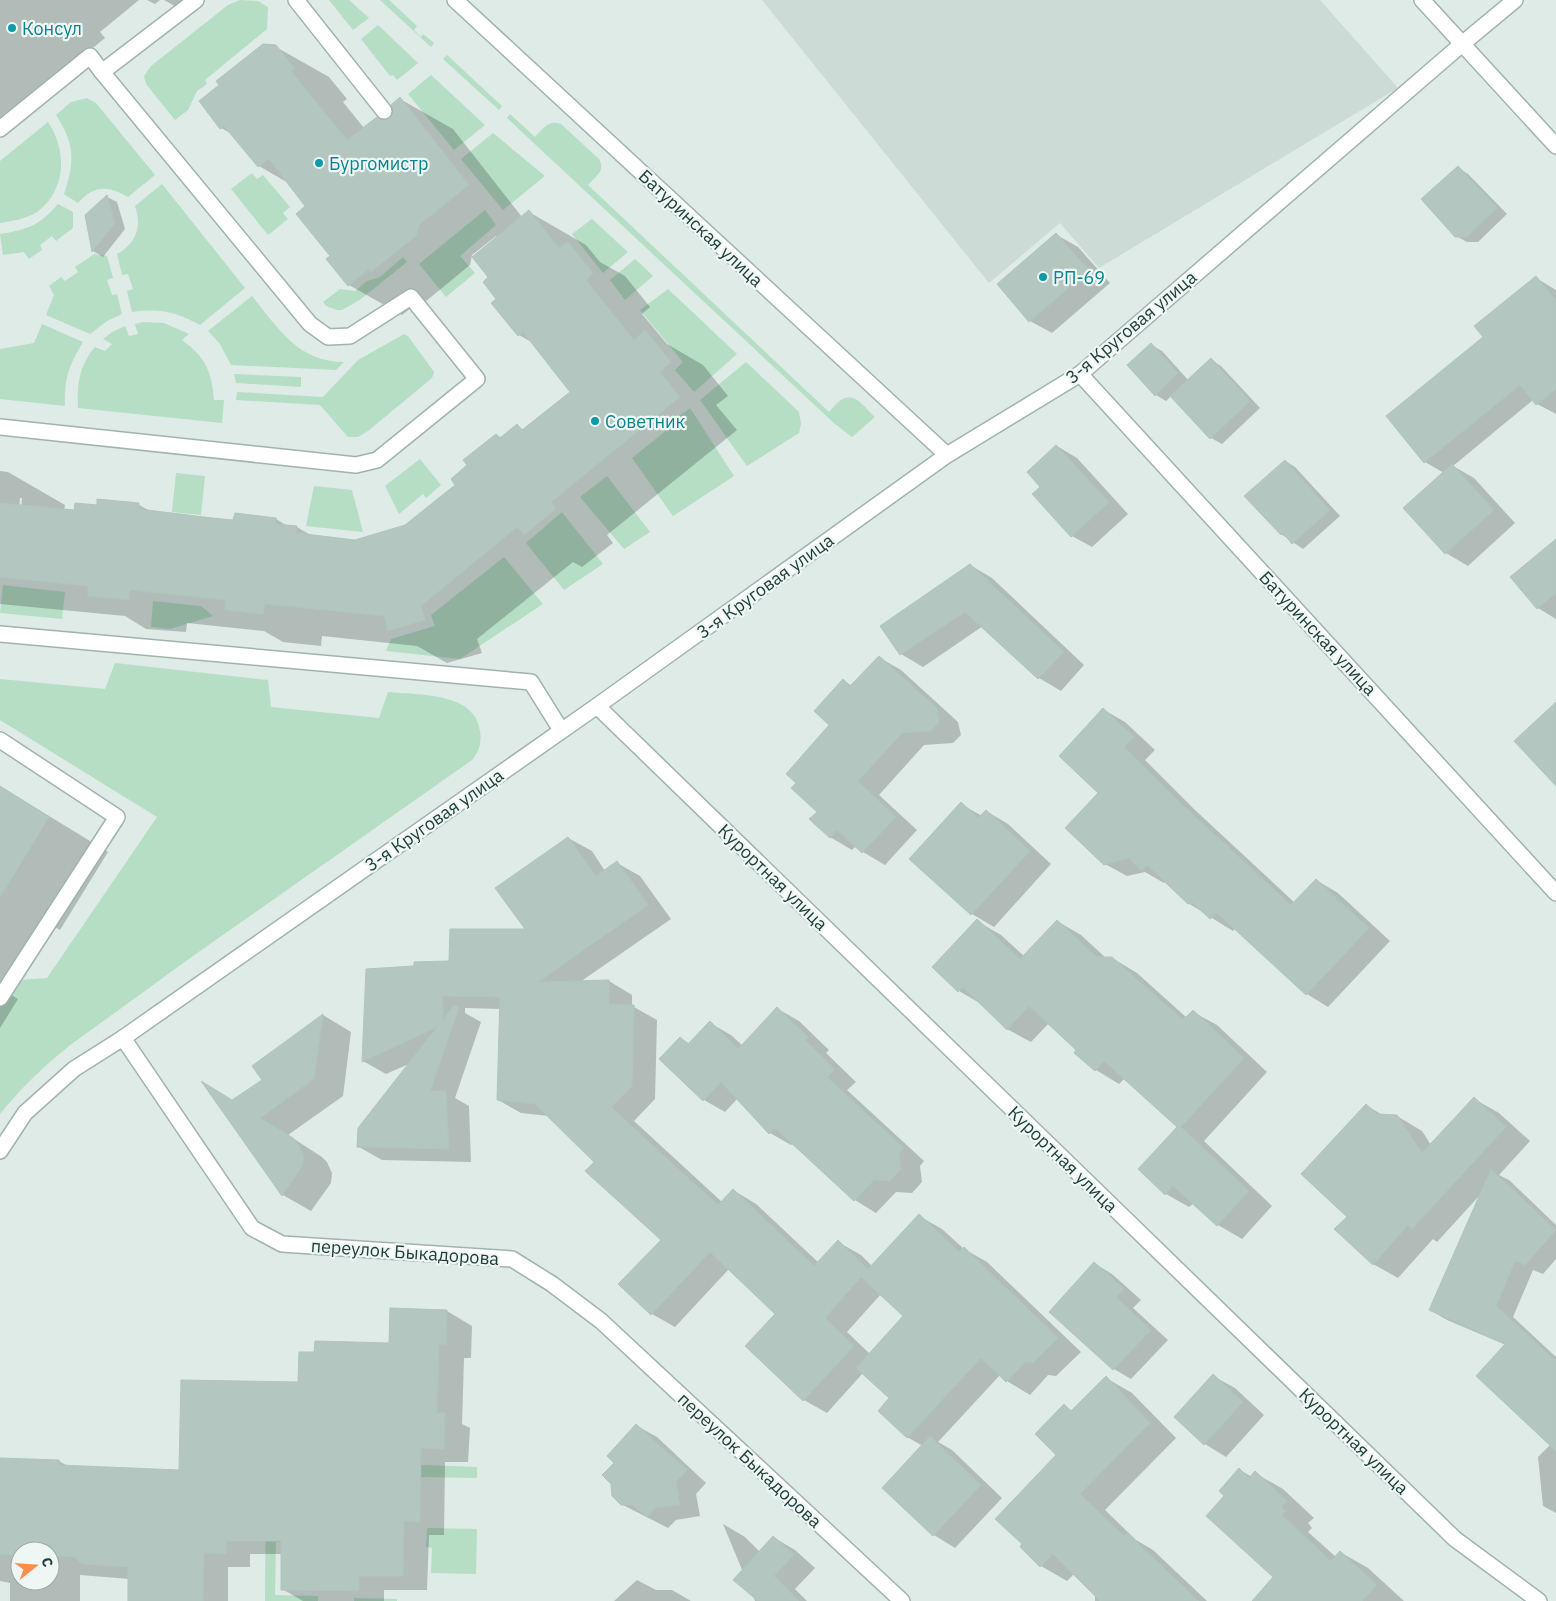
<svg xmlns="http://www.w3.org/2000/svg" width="1556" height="1601" font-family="'IBM Plex Sans',sans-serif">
	<rect width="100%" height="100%" fill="#deebe7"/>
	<path fill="#ccdbd6" d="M762,0h558l78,88 -299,180 -39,-45 -71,60z"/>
	<g fill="#b5dec5">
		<path d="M240,0l18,1 10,6 -1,22 -62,51 2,4 -10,7 -9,19 -13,10 -29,-36 -2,-8 7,-10 77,-61z"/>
		<path d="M329,0h20l20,18 -16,12z"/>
		<path d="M380,0h9l28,26 -3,4 7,7 2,-3 11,9 -3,4z"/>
		<path d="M378,25l40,38 -21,17 -4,-5 -3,1 -29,-37z"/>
		<path d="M447,55l55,51 -3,4 -56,-51z"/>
		<path d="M431,75l54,50 -31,25 -46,-56z"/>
		<path d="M87,98l9,5 59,72 -27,22c-20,-12 -35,-12 -50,6l-14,-9c11,-32 11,-50 -8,-79l15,-13z"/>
		<path d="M510,114l25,23c8,-8 13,-18 26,-13l38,35c7,12 -4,18 -11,26l241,227c4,-4 7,-9 12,-12 13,-10 25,9 34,17l-23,20 -17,-13 -328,-306z"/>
		<path d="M48,122c19,28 19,68 -11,90 -11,7 -25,9 -37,11v-62z"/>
		<path d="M493,133l52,43 -42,34 -42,-51z"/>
		<path d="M252,173l5,6 6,-4 27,32 -7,6 5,6 -20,16 -37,-46z"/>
		<path d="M162,184l83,104 -45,37c-24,-13 -40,-17 -68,-13l-5,-21 6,-2 -5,-15 -6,1 -5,-21c20,-10 25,-29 18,-48z"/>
		<path d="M58,204l15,8v16l-17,13 -4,-5 -12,9 2,5 -13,9 -5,-7 -21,3 -3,-21c27,-4 40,-9 58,-30z"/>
		<path d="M485,210l11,15 -36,31 15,17 -29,24 -27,-33z"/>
		<path d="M592,219l36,33 -25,21 -31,-39z"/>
		<path d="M94,254l13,2 6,22 -6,2 5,15 5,-1 5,20 -15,7 -17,13 -44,-19 8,-20 -5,-9 12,-9 4,4 13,-9 -3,-5z"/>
		<path d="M403,257l4,5 -46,37 -19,11h-5l-11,-4 -3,-4 17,-13 15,2 12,-10 13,-4z"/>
		<path d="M635,259l18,17 -28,24 -15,-20z"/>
		<path d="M668,289l69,65 -43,38 -19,-22 8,-8 -43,-52z"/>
		<path d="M252,296c26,32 46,66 92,66l-8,8 -105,-5 -11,-21 -12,-13z"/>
		<path d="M143,322l21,1 25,11 -7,6c23,17 30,31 32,60h10l-2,23 -144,-15c-1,-24 1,-42 17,-61l10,4 7,-7 -9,-5 9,-7 13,-6 4,10 9,-2 -3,-10z"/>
		<path d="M42,324l41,18c-14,23 -19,37 -18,64l-65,-7v-50l34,-6z"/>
		<path d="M404,334l4,2 26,36 -2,6 -64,53 -10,6h-10l-28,-32 -84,-5 1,-8 86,5 35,-37z"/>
		<path d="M746,362l53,50 2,12 -2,9 -52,33 -47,-66z"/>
		<path d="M234,374l67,3v10l-65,-4z"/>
		<path d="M690,408l44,68 -61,40 -41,-58 40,-32 -2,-3z"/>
		<path d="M420,459l21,26 -15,13 -3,-4 -24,20 -14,-28z"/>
		<path d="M176,473l29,3 -4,39 -29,-3z"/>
		<path d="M607,476l43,56 -26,17 -44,-52z"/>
		<path d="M314,486l38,4 11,42 -57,-6z"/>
		<path d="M562,512l41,52 -39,26 -38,-47z"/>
		<path d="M504,557l39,47 -83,55 -74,-8 5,-12 44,-13 -4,-11z"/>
		<path d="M3,585l62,7 -3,27 -62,-6z"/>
		<path d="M153,601l48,5 12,10 -43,13 -19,-2z"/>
		<path d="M115,663l153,17 3,27 108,11 9,-26c31,3 87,0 92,39 2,12 -1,20 -8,29l-279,196 -124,90c-25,20 -49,43 -69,68v-120l8,-13 39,-3 110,-161 -157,-97v-41l105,10z"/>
		<path d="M371,1463l106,4v11l-184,-3 -1,67h-16l-1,53 43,1v5h-53l1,-137z"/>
		<path d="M427,1528l50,1 -1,45 -45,-1 1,-25 -6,-1z"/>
		<path d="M354,1598l43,1v2h-43z"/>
	</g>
	<g fill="#0003" fill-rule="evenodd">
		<path d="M0,0h139l-39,32 5,6 -105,85z"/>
		<path d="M147,0h13l-5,4z"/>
		<path d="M164,0h27l-11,9z"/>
		<path d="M276,47l53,30 18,22 -4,3 21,26 27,-9 9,-20 53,30 69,88 7,-5 57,33 14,17 25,14 25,31 -8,7 25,30 36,21 25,31 -12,9 21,25 -130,105 6,8 -31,24 -9,-5 -96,77 5,14 -35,10 -30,-17 -95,-10 -1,10 -38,-4 -19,-11 -77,-8 -1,9 -40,-3 -21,-13 -125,-12v-133l8,1 57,33 -1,6 11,1 23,-5 41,-2 13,7 82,9 2,-6 40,4 13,8h8l15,9 43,5 51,-14 51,-42 12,-20 28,-30 5,3 15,-12 7,4 47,-38 -38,-49 -14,-8 -21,-36 -8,-22 7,-39 -1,-2 -24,19 -2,10 -45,37 -4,-2 -19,15 -53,-30 -17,-29 -25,-50 -17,-22 -31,-18 -27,-32 -11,-6zM20,498h2l-1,13h-2z"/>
		<path d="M1458,168l10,6 39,40 -29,28h-11l-11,-6z"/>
		<path d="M107,197l10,5 8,27 -22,28 -10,-6 -7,-36z"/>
		<path d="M1057,235l21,12 32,36 -58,50 -22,-12z"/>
		<path d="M1536,278l20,12v124l-19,-10 -4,-4 -80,66 21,12 41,45 -47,43 -22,-13 -41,-45 39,-35 -19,-11 60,-124z"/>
		<path d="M1151,345l11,6 27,30 22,-21 10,6 39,42 -38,36 -11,-6 -40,-42 -5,5 -10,-6z"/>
		<path d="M1057,446l20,12 51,56 -36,33 -20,-11 -39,-42 8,-7z"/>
		<path d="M1285,461l10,6 45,49 -37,33 -22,-15z"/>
		<path d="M1556,540v79l-18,-11z"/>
		<path d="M970,565l22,13 92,87 -23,26 -22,-13 -56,-52 -60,41 -22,-13 -19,-27z"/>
		<path d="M880,658l21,12 57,52 3,13 -8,8 -29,2 -45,50 38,35 -32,35 -22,-13 -7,-6 -4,4 -22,-13 -12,-25 13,-87 12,-45 9,6z"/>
		<path d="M1104,710l21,12 30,28 -10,10 50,50 100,93 21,-23 22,13 52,48 -62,66 -21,-13 -72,-66 -2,3 -45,-28 -22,-22 -2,2 -19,-11 -18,4 -22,-12 -5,-71z"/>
		<path d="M0,786l108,66 -48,78 -7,-4 -43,68 8,5 -18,29z"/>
		<path d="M961,804l21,12 4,-5 22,13 43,40 -57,63 -22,-13 -61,-55z"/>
		<path d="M568,838l24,13 13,20 12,-8 23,13 31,43 -91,63 29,-1 23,14v11l25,14 -2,79 -21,22 88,81 11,-12 23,14 63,59 19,-21 23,13 11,11 47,-50 23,13 22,20 23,13 94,90 -25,24 -8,-1 -18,20 -23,-14 -7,-6 -62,67 14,8 50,48 -47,50 -21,-13 -11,-89 -16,-9 -16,-39 -28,-25 -36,40 -23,-13 -27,-86 -48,-45 -54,58 -23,-13 10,-74 -67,-78 -46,-46 -28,-3 -23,-13 3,-91 -36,-1v5l16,9 -26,76 14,8 2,56 -89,-2 -23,-13 52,-84 -25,11 -23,-13 52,-94 36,-5 77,-32zM881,1294l24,22 -35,38 -23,-22z"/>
		<path d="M977,921l24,14 23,21 33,-35 24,14 25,23h6l25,15 50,45 6,-6 24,13 50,47 -63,69 68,65 -30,33 -24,-14 -24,-22 -5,4 -23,-13 13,-67 -54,-49 -6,6 -23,-14 -18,-20 -29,-27 -18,19 -24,-13 -24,-24 -24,-14z"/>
		<path d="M778,1009l21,12 30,29 -3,3 30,29 -9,8 77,71 -4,5 2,16 -10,11 -16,-1 -20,21 -21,-13 -62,-57 -2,2 -21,-12 -32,-35 -13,14 -21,-12 -24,-62 10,6 20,-21 21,12 12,11z"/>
		<path d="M323,1015l28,17 -8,64 -55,39 34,22 5,5 5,11 -1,10 -20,28 -28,-16 -50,-94 31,-21z"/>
		<path d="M1474,1099l25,14 31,28 -31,34 10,5 47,45v34l-13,15 -10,-4 -20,47 43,40v156l-13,-7 -5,-49 13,-13 -45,-99 -59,-25 -17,-10 50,-115 -43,47 -4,-3 -35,39 -25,-14 -24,-48 17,-111 18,11h13l25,15 9,14z"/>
		<path d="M1094,1263l18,11 29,26 -8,8 35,32 -37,39 -17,-10z"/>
		<path d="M447,1311l25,15 -1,32h-7l-2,66 8,4 -2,34h-23l-1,73h-15l-2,55h-43v11h-81l-21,-12 1,-35h-33v13h-22v34h-99l1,-22 -50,-4v26h-70v-18l-10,-2v-122l59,2 10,6 111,4 120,-87 16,-30 75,-10zM20,1551h30v30h-30z"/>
		<path d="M1213,1376l22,12 29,27 -38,42 -21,-13z"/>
		<path d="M1106,1378l26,15 44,45 -71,72 31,30 17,10 54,51h-112v-7l-21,-20 -7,7 -26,-15 -20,-20 37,-91 6,-49 9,5z"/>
		<path d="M637,1426l20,11 49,46 -10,11 4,22 -24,4 -8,8 -47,-24 -5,-41z"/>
		<path d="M1240,1470l12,7 3,-4 28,16 31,29 -6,5 4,5 -4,4 28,25 4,-5 28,16 36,33h-151l22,-24 -49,-81z"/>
		<path d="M723,1524l22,13 15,15 13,-15 22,13 20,18 -20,21 12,12h-52z"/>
		<path d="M637,1580l19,10h16l19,11h-77z"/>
	</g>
	<g fill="#b3c6c0" stroke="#b0c5bf">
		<path d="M263,44l13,1 19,24 -4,2 56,69 30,-23 8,3 5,-2 3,-8 -2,-5 9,-8 69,88 -50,40 -2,10 -46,37 -2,-3 -21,17 -22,-27 4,-3 -34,-42 9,-8 -36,-47 -11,8 -34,-41 -4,3 -21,-28 20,-16 -3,-4z"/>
		<path d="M1458,166l39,42 -30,29h-12l-34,-38z"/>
		<path d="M107,195l8,28 -23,29 -7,-37z"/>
		<path d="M529,210l30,38 9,-6 25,31 -7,7 48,60 11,-10 26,32 -11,10 20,25 -129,105 5,7 -32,26 -7,-8 -96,79 4,14 -37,11 -4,-15 -119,-12 -2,10 -38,-4v-10l-95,-10 -1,10 -41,-4v-10l-88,-9v-74l74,7 1,-7 22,2v-6l42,4v6l73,9 21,2 2,-7 41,5v6l21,2 -1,7 59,7 50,-15 50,-40 -4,-6 16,-14 -4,-5 33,-26 4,4 17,-14 5,6 48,-38 -47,-60 -5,4 -27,-33 5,-4 -13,-17 5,-5 -16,-20z"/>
		<path d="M1056,233l33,37 -60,52 -32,-38z"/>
		<path d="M1536,276l20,25v88l-20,16 -16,-20 -96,78 -38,-47 97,-79 -9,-11z"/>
		<path d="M1151,343l27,30 -23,23 -28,-31z"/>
		<path d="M1211,358l39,43 -40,38 -40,-43z"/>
		<path d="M1056,445l53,57 -38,35 -39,-43 8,-7 -13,-15z"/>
		<path d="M1285,460l45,50 -38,34 -9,-11 -2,2 -37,-39z"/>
		<path d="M1452,464l42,46 -49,44 -42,-46z"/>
		<path d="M1556,539v54l-19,16 -27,-32z"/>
		<path d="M970,564l94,88 -26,27 -73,-67 -65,43 -20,-29z"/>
		<path d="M879,656l58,52 2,14 -8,9 -29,2 -44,48 38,36 -34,36 -25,-23 -7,8 -21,-19 8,-7 -26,-24 5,-5 -10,-9 43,-49 -15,-14 29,-32 7,7z"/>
		<path d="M1556,702v84l-42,-45z"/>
		<path d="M1103,708l31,29 -10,10 49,49 118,109 25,-26 53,49 -63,67 -89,-82 -7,6 -17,-16 -5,1 -41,-39 -5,6 -14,-13 -24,7 -39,-37 33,-35 -39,-37z"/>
		<path d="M0,786l49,31 -49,80z"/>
		<path d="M961,802l17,16 8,-8 44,41 -59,64 -62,-56z"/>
		<path d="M568,837l28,39 21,-15 31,44 -110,77 71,-2v24l25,1 -2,81 -21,21 107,98 15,-16 81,77 24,-26 30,29 51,-55 40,38 5,-5 94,91 -25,25 -8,-1 -19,20 -25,-24 -74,80 -29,-27 11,-13 -33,-30 47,-52 -42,-39 -36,41 29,28 -51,55 -58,-55 30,-32 -65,-62 -59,63 -33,-31 43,-44 -76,-69 9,-9 -59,-58 -38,-4 3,-103 -58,-1 1,24 11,-15 5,2 -29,84h16l3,58 -92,-2 1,-19 79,-101 -75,35 4,-93 48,-3v-4l35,-1 1,-32h75l-30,-41z"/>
		<path d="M977,919l43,40 37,-39 40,37h15l71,63 10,-10 51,48 -63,69 68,64 -32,35 -44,-40 -8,9 -27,-26 39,-42 -73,-66 -9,10 -21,-18 2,-3 -47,-44 -22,24 -44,-43 -5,5 -26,-25z"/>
		<path d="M777,1007l31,30 -3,3 30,29 -8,8 77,71 -5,6 2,15 -11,12 -16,-1 -20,21 -79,-73 -6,6 -48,-52 -18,19 -44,-42 21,-22 8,7 22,-23 28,28z"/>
		<path d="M323,1014l-9,65 -54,39 33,20 5,6 6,12 -2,10 -20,30 -81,-115 31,19 30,-20 -10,-14z"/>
		<path d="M1474,1097l32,30 -94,102 -4,-4 -35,40 -39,-36 13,-12 -46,-43 65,-70 11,10 20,1 25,38z"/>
		<path d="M1491,1169l65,61 -31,35 -10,-4 -19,45 60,55v90l-80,-75 29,-32 -76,-34z"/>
		<path d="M1094,1262l30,27 -8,8 35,33 -38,40 -64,-58z"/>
		<path d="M390,1308l57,2 -1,35 -7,-1 -2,69h8l-1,36 -23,-1 -1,74 -16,-1 -1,55h-44v15l-78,-1v-49h-55v13l-22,-1 -1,48h-75v-34l-46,-3 -7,-7 -25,-1v-5h-30v4l-20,-1v-96l59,2v5l120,5 2,-90 117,2 1,-30h15l1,-11 74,2z"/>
		<path d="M1213,1374l30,28 -39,43 -30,-28z"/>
		<path d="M1106,1376l44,47 -70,71 44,42 3,-3 72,68h-99l-47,-47 -13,13 -20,-20 2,-3 -27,-25 61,-64 -21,-21 29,-30 7,7z"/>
		<path d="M636,1424l51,46 -11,12 4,23 -25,3 -8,9 -14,-12h-12l-9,-9 -1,-12 -9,-9 12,-12 -7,-7z"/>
		<path d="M930,1436l51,49 -48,51 -51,-48z"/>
		<path d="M1239,1468l10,10 6,-7 32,30 -6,6 5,4 -4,4 49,46 9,-10 37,34 -15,16h-110l21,-24 -67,-61 18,-20 -5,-5z"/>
		<path d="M773,1536l21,19 -20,21 25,25h-41l-25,-21z"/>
	</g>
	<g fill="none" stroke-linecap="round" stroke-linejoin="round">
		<g stroke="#a1b3af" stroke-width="18">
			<g id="minor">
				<path d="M296,0l88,111"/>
				<path d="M455,0l492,455"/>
				<path d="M1422,0l134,146"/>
				<path d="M0,129l90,-73 12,16 94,-72"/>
				<path d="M1080,374l476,519"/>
				<path d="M0,427l356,38 21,-5 100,-81 -66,-82 -61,39 -22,1 -18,-13 -208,-252"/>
				<path d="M0,634l531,48 30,48"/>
				<path d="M597,706l858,833 84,62"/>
				<path d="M0,740l117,77 -117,181"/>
				<path d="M123,1038l129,190 30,16 230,15 40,25 49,37 301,280"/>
				<path d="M0,1151l25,-38 49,-44 49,-31 474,-332 350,-251 133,-81 382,-330 53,-44"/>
			</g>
		</g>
		<use href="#minor" stroke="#fff" stroke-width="15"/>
	</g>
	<g fill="#0f9aa8" stroke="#eff7f4" stroke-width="2">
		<circle cx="12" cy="28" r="5"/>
		<circle cx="319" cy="163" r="5"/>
		<circle cx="1043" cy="277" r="5"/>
		<circle cx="595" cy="421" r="5"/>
	</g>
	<g text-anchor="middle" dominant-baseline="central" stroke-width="4.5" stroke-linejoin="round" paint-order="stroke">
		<g font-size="18" fill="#0d838f" stroke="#eff7f4" text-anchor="start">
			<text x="22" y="28">Консул</text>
			<text x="329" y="163">Бургомистр</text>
			<text x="1053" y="277">РП-69</text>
			<text x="605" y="421">Советник</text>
		</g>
		<g font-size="18" fill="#1e3c38" stroke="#eff7f4">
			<text transform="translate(701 228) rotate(43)">Батуринская улица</text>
			<text transform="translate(1131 327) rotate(-40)">3-я Круговая улица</text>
			<text transform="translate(765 586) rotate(-36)">3-я Круговая улица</text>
			<text transform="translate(1318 633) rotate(47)">Батуринская улица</text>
			<text transform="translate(434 820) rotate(-35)">3-я Круговая улица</text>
			<text transform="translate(773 877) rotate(44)">Курортная улица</text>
			<text transform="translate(1063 1159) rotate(44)">Курортная улица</text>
			<text transform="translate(405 1252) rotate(4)">переулок Быкадорова</text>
			<text transform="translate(1354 1441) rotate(44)">Курортная улица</text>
			<text transform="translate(750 1460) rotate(43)">переулок Быкадорова</text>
		</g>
	</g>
	<g transform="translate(35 1566) rotate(73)"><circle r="24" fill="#eff7f4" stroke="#9baca9"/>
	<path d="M0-4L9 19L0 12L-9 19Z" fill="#fc8e4b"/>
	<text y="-8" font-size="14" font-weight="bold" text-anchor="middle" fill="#1e3c38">С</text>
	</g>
</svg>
